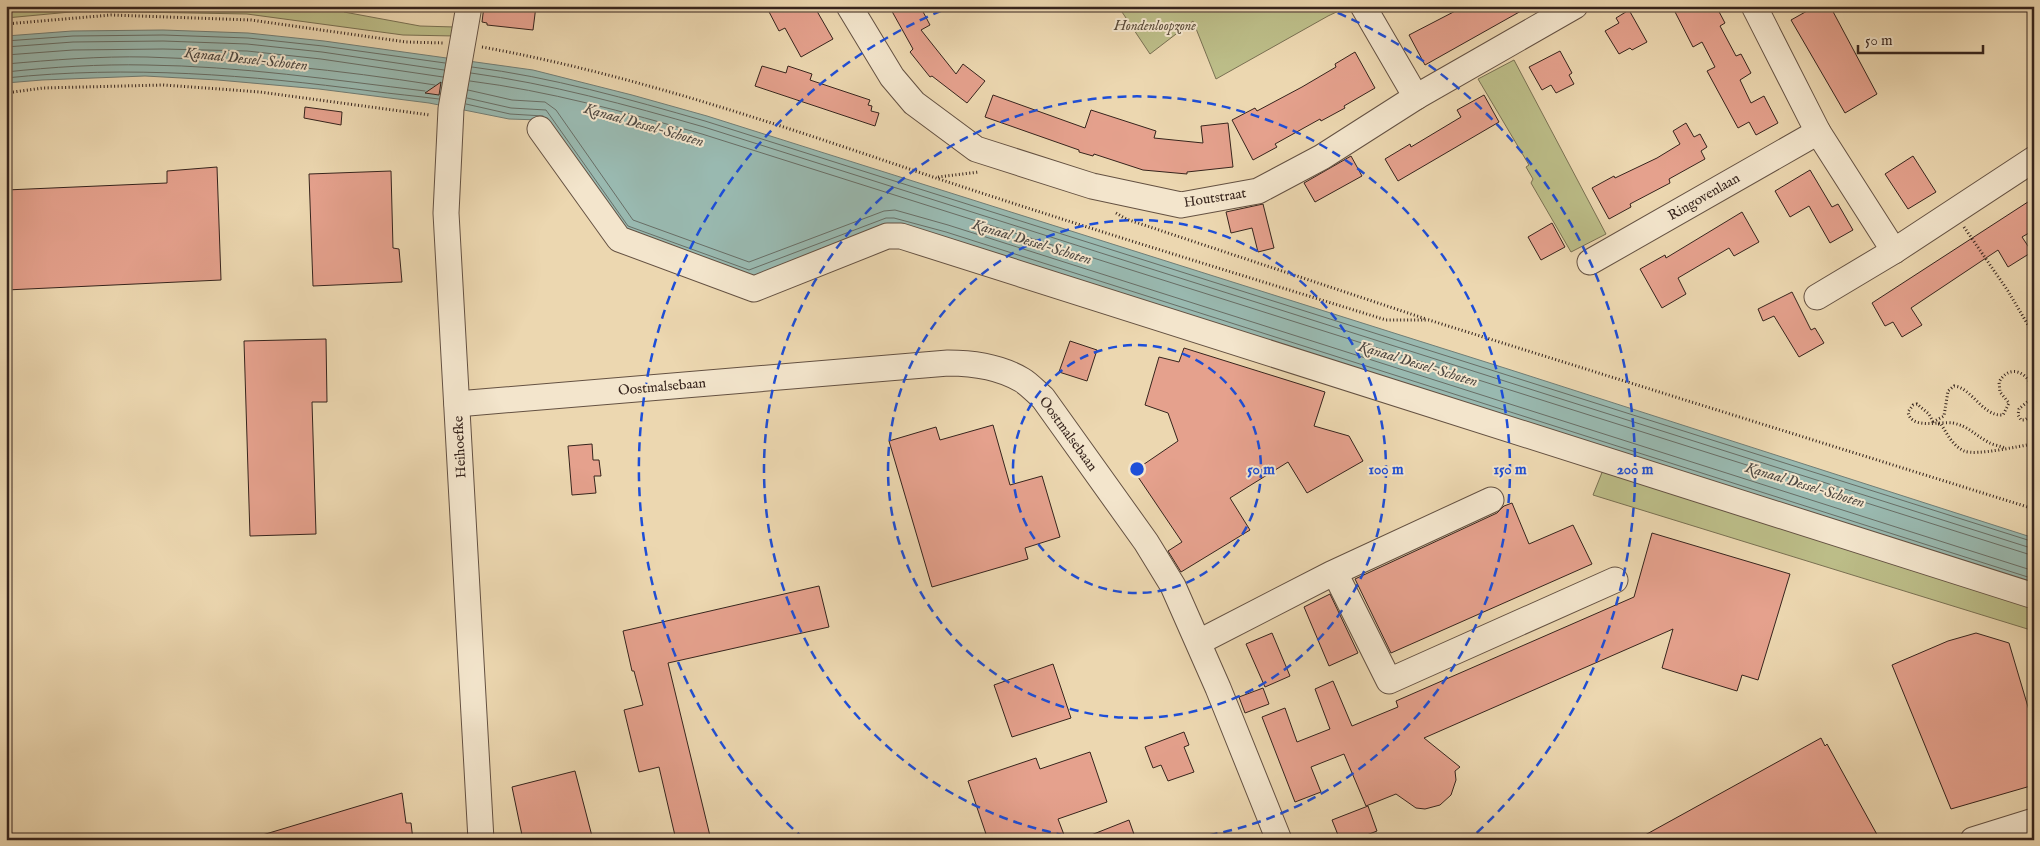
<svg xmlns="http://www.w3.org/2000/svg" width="2040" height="846" font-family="'IM FELL English',serif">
	<rect width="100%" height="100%" fill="#ecd7b0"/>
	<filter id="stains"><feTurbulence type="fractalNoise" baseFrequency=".004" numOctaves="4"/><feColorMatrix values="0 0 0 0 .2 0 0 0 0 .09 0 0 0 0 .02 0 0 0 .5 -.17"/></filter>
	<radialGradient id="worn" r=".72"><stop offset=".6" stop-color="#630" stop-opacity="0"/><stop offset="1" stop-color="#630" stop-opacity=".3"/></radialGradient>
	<g fill="#bcbd88" stroke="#797052">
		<path d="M6,6h334l4,6 76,14 35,1v9l-52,-1 -156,-21 -166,-3 -75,7z"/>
		<path d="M1118,6h229v1l-19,9 -112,63 -23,-58 -43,33z"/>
		<path d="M1514,60l92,174 -35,18 -40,-69 2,-4 -7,-12 3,-2 -51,-86z"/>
		<path d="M1609,455l425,135v41l-441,-136z"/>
	</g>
	<path fill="#99b9b0" stroke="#717d75" d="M163,30l85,3 76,8 209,29 99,25 75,21 804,254 523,168v52l-1143,-361 -142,54 -128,-47 -81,-116 -31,-1 -80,-16 -110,-14 -101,-9 -73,-4 -103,4 -36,3v-47l66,-5z"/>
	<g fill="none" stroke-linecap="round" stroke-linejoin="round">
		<g stroke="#686e66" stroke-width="1">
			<path d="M6,41l67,-5 90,-1 85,3 75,8 122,17"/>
			<path d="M6,47l67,-5 90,-1 84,3 75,8 122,18"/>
			<path d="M6,55l67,-5 90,-1 84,2 74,8 122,18"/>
			<path d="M6,64c46,-4 94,-8 141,-7 96,3 193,13 288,28"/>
			<path d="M472,67c80,10 156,32 233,54l1329,421"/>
			<path d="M6,72c46,-5 94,-8 140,-7 94,1 187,15 279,26"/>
			<path d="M471,73c80,11 156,32 233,54l1330,422"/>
			<path d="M6,78c122,-13 244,-3 365,13 22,3 45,5 68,8"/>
			<path d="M470,81c79,10 155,31 232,53l1332,422"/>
			<path d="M468,90l44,10 33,2 11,8 77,110 116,42 135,-51 11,-1 53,15 1086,346"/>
			<path d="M467,98l44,10 35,2 82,116 121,44 137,-52h8l52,14 1088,347"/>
			<path d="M466,104l44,10 33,2"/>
		</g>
	</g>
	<g fill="#e5a18d" stroke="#36241d">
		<path d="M484,6h52l-3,24 -46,-5v-2l-5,-1z"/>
		<path d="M766,6h48l19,33 -32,18 -16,-29 -6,3z"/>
		<path d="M889,6h31l10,19 -9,5 35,44 7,-10 22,17 -18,22 -35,-27 -2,1 -20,-25 3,-3z"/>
		<path d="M1465,6h65l-105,59 -16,-30z"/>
		<path d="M1672,6h44l9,17 -5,3 16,30 5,-2 10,19 -11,7 11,23 13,-7 14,27 -22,12 -7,-13 -11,6 -31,-57 8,-4 -13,-25 -9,5z"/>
		<path d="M1816,6h14l47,88 -32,19 -54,-93z"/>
		<path d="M1629,10l18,32 -15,8 -2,-2 -11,6 -14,-23 14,-8 -3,-5z"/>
		<path d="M1560,51l12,22 -3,2 5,9 -18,9 -5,-8 -9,5 -13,-23z"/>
		<path d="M1355,52l20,36 -31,18 1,2 -24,13 -1,-2 -45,25 2,3 -24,13 -21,-40 23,-12 2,3 45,-24 34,-20 -1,-3z"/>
		<path d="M762,66l24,7 2,-7 24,8 -2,6 60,20 -2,5 4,1 -1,5 8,2 -4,13 -120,-40z"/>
		<path d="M441,82l-2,13 -14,-2z"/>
		<path d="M993,95l92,33 6,-18 65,21 -2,7 49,5 -2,-17 27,-3 5,44 -46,5v2l-44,-4 -49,-16 -1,2 -14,-4v-2l-94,-33z"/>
		<path d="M1484,95l15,27 -101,59 -13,-22 25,-15 1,3 50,-30 -4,-7z"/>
		<path d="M305,107l37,5 -1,13 -37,-7z"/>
		<path d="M1686,123l8,14 6,-3 7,13 -6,4 4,8 -36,20 1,4 -40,21 1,3 -22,12 -17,-31 22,-12 1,2 42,-20 23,-14 -7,-13z"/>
		<path d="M1351,156l11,20 -47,26 -11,-19z"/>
		<path d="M1913,156l23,36 -28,17 -23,-35z"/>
		<path d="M217,167l4,113 -215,10v-100l161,-7v-12z"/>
		<path d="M1810,170l22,37 6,-3 15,26 -23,13 -21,-37 -19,11 -15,-26z"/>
		<path d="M391,171l2,77 6,1 3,33 -89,4 -4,-112z"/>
		<path d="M2034,198v32l-12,7 10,15 -24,15 -10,-17 -87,58 11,17 -20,12 -9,-15 -8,4 -13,-23z"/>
		<path d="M1263,204l11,44 -16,4 -6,-24 -21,5 -5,-21z"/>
		<path d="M1742,212l17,30 -25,14 -5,-8 -51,30 8,16 -24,14 -22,-39 25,-14 1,3z"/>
		<path d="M1552,223l13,24 -24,13 -13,-23z"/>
		<path d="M1792,292l19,38 4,-2 9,15 -25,14 -25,-41 -11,5 -5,-12z"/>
		<path d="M326,339l1,63h-15l4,132 -66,2 -6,-195z"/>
		<path d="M1070,341l27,9 -10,31 -28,-9z"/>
		<path d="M1184,348l141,44 -11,34 35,10 14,25 -56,32 -19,-31 -58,36 20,32 -69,42 -13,-21 14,-9 -48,-71 44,-30 -10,-28 -23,-8 14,-48 20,5z"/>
		<path d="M993,425l17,60 32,-9 18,61 -35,11 3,11 -96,28 -43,-146 47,-14 4,13z"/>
		<path d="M592,444l1,16h6l2,16h-7l2,17 -24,2 -4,-49z"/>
		<path d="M1512,503l17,41 44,-19 19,39 -201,89 -36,-74 142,-66 7,-7z"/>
		<path d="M1652,533l138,41 -32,106 -16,-5 -5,16 -75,-23 11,-39 -249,109 36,29 -5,4 1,9 -5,15 -11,10 -15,4 -9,-1 -20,-14 -30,12 -22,-52 -33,13 10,25 -26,10 -33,-85 23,-9 12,34 33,-13 -15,-40 18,-8 19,45 46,-19 -2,-6 238,-104z"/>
		<path d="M819,586l10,41 -161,36 43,177h-35l-17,-73 -20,5 -15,-62 19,-5 -9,-34h-2l-9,-40z"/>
		<path d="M1330,594l28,59 -29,13 -25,-59z"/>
		<path d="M1272,633l18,43 -25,11 -19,-43z"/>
		<path d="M1976,633l33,10 25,84v58l-83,24 -59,-144 56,-24z"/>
		<path d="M1053,664l18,54 -59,19 -18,-52z"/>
		<path d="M1263,688l6,16 -24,9 -6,-16z"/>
		<path d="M1184,732l5,13 -5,2 10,25 -26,9 -7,-16 -8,3 -8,-21z"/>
		<path d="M1821,738l4,8 2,-2 53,96h-244z"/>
		<path d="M1090,752l17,50 -49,17 8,21h-78l-20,-59 68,-23 4,11z"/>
		<path d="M575,771l18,69h-70l-11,-53z"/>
		<path d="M402,793l4,30h5l2,17h-153l-1,-4z"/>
		<path d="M1368,806l9,25 -23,9h-14l-8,-20z"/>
		<path d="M1129,820l7,20h-55v-1z"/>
	</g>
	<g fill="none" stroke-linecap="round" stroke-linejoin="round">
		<g stroke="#645142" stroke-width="27">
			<g id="minor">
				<path d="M469,6l-18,103 -5,104 35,627"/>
				<path d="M849,6l43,71 22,26 62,46 116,37 89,19 77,-14 64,-34 94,-60 159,-91"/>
				<path d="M1363,6l53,91"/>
				<path d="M1754,6l64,126 76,119"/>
				<path d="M540,129l79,110 135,50 133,-53h14l1133,360"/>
				<path d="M1590,262l228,-130"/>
				<path d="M1817,297l77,-46 140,-92"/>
				<path d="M457,404l491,-41c25,0 52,4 74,17 7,4 14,12 21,18l103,144 27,44 45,102 61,152"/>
				<path d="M1335,573l54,108 226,-101"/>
				<path d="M1199,642l132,-68 160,-74"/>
				<path d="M1973,840l61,-19"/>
			</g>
		</g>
		<g stroke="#36241d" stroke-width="3" stroke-dasharray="1 2.5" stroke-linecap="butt">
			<path d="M6,24l105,-9 140,5 155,22 38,1"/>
			<path d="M482,47c154,28 303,80 451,130 150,50 302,96 453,143h43l605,189"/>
			<path d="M6,93l37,-5 120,-3 97,7 170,23"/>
			<path d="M938,177l41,-5"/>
			<path d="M1116,213l10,6 300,100"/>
			<path d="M1964,227l44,64 26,44"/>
			<path d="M1933,422l11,-6 4,-25 6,-5c17,1 29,31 49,29l6,-12 -9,-11 -1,-10c15,-26 41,3 32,16 -3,4 -9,8 -12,11l-1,6 3,5h4l9,-6"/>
			<path d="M1933,422l-4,-8 -12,-10 -4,1 -5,7c3,18 32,9 45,11 15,3 22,12 35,19 5,3 12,4 18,6"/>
			<path d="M1938,424h3c6,10 12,22 23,27 13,5 54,-5 70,-7"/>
		</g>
		<use href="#minor" stroke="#f3e5cc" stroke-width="25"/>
	</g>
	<g fill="none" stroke="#1d4ed8" stroke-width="2.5" stroke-dasharray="9 6">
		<circle cx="1137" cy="469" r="124"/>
		<circle cx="1137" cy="469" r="249"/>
		<path d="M1095 840A373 373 0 1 1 1179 840"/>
		<path d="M804 839A498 498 0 0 1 950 7M1324 7A498 498 0 0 1 1470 839"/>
	</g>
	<g text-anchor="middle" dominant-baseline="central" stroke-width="4" stroke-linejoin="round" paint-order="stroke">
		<g font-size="14" font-style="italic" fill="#584a38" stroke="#f3e5cc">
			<text x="1155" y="26">Hondenloopzone</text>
		</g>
		<g font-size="14" fill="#36241d" stroke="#f3e5cc">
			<text transform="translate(1704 197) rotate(-30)">Ringovenlaan</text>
			<text transform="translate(1215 198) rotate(-9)">Houtstraat</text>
			<text transform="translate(662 387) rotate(-5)">Oostmalsebaan</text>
			<text transform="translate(1068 434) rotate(54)">Oostmalsebaan</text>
			<text transform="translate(460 447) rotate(-93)">Heihoefke</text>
		</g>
		<g font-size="15" font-style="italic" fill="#4f4942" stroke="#f3e5cc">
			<text transform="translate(246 59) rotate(6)">Kanaal Dessel-Schoten</text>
			<text transform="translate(644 125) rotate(16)">Kanaal Dessel-Schoten</text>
			<text transform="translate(1032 242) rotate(17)">Kanaal Dessel-Schoten</text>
			<text transform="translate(1418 364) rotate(17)">Kanaal Dessel-Schoten</text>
			<text transform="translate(1805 485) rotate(17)">Kanaal Dessel-Schoten</text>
		</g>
	</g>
	<circle cx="1137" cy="469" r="8" fill="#1d4ed8" stroke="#f3e5cc" stroke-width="2.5"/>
	<g font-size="15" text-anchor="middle" font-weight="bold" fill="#1d4ed8" stroke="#f3e5cc" stroke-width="4" stroke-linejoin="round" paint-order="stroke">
		<text x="1261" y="474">50 m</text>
		<text x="1386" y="474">100 m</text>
		<text x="1510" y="474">150 m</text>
		<text x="1635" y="474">200 m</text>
	</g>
	<rect width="2040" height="846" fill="none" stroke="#ecd7b0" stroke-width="25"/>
	<rect x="8" y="8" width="2025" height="831" fill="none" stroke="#36241d" stroke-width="2.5"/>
	<rect x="12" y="12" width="2015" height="821" fill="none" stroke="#36241d"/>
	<path d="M1858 45v8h125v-8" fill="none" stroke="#36241d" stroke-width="2.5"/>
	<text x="1865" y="45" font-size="15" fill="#36241d" stroke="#f3e5cc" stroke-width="4" paint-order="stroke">50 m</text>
	<rect width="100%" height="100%" filter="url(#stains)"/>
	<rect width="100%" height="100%" fill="url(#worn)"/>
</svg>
